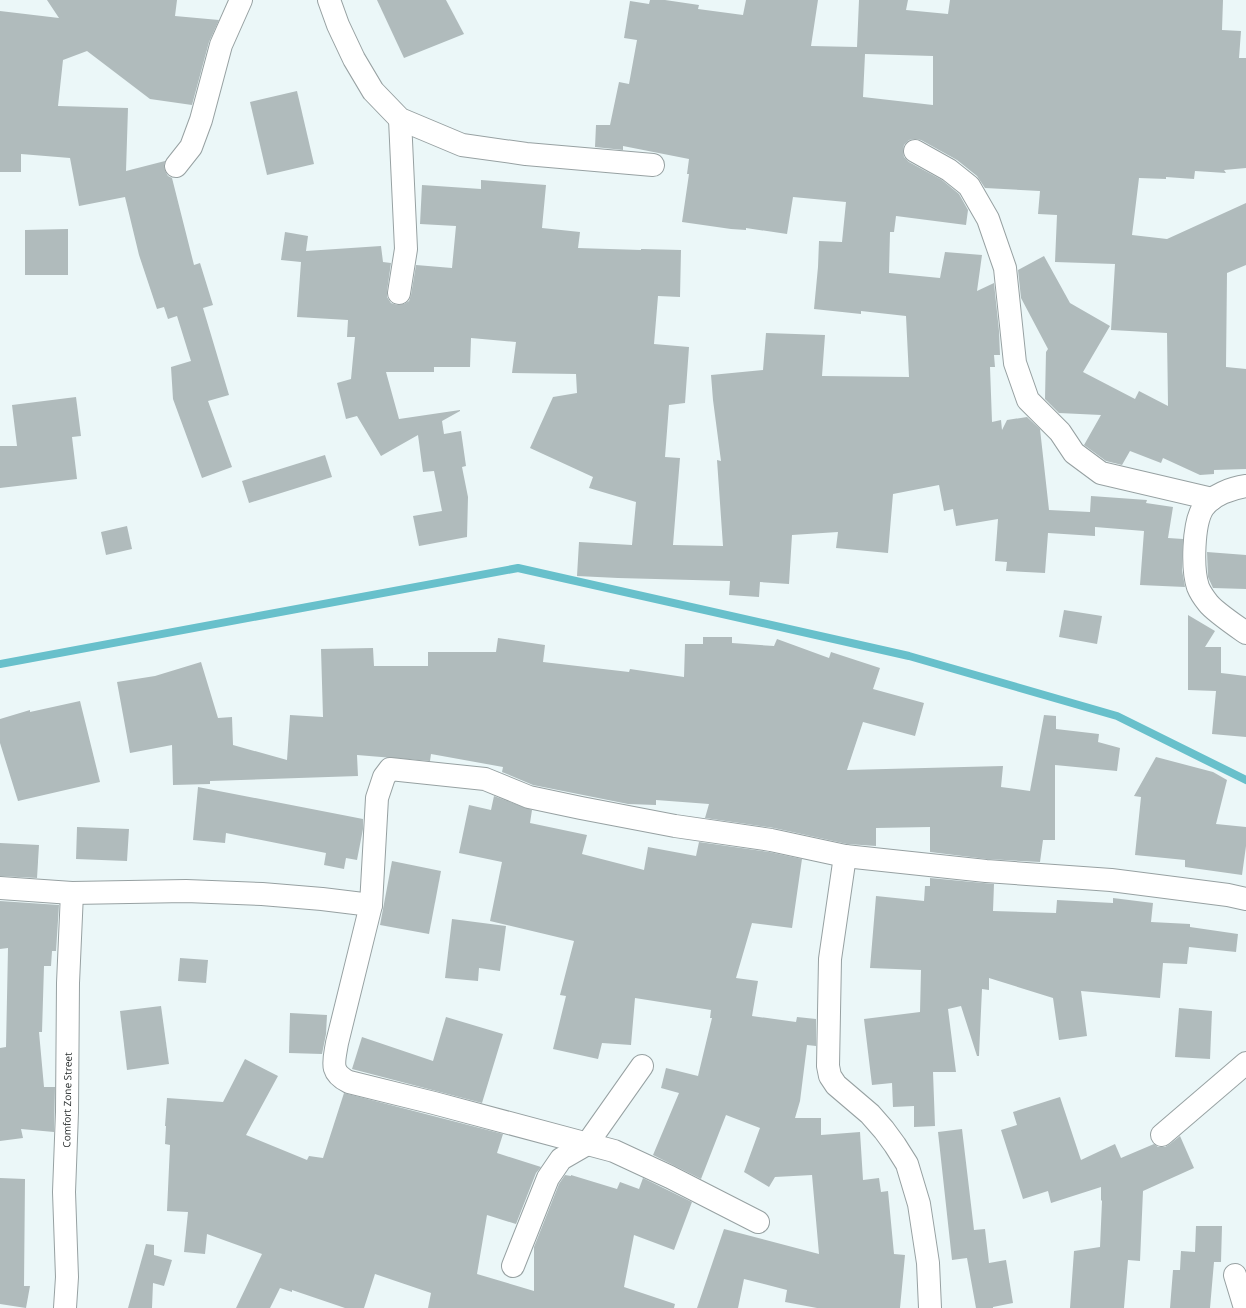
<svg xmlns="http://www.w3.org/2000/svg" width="1246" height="1308" font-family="'Open Sans',sans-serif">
	<rect width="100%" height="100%" fill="#ebf7f8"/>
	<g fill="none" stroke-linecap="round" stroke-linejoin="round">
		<path stroke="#68c0cb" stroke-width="8" d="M0,664l518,-96 391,88 208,60 129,64"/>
	</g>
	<g fill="#b0bbbc" fill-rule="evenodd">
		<path d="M47,0h130l-2,16 44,4 -10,22 -17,63 -42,-6 -63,-48 -24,9 -5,46 70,2 -2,63 39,-10 -1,4 1,6 3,5 4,2 22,87 6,-2 13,42 -10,3 26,87 -21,6 24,66 -30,11 -29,-79 -2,-32 20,-6 -14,-45 -9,3 -4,-12 -7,2 -18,-54 -14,-58 -46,9 -9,-48 -49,-4v18h-21v-161l59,7z"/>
		<path d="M377,0h69l18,34 -60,24z"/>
		<path d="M650,0h15l34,5 -1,4 45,6 3,-15h72l-7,46 46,1 2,-47h49l-2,10 42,4 2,-14h273l-1,30 19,1 -2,27h7v110l-22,2 2,3 -31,-2 -1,8 -28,-2v2l-27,-1 -7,57 35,4 79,-36v62l-19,8 -1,94 20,2v100l-32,1v4l-14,1 -37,-17 -2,5 -31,-12 -8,14 -16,-4 -22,-16 17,-30 -42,-2 -14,-14 1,-47 2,-3 -27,-51 -3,-28 26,-14 26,47 40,23 -27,46 52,27 4,-8 29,15 -1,-73 -56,-3 4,-66 -60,-2 2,-47 -19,-1 2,-23 -55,-3 -8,-12 -20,-16 -36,-20 -7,-1 -5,1 -5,5 -1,6 1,6 5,5 33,18 17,14 9,16 -2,15 -70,-9 -2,16h-4l-1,41 51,5 5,-26 37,3 -5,36 17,-8 5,48 1,24h-6l1,12h-5l2,55 9,-2 1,10 5,-10 20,-3 13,12 9,81 41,2 1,-16 56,4 -1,3 27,4 -5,31 15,1 -1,31 3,17 -45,-2 4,-54 -49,-4v9l-47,-3 -3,40 -39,-2 1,-9 -12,-1 3,-42 -42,7 -3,-17 -9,2 -5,-26 -46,9 -5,59 -52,-5 2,-16 -46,3 -3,49 -29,-2 -1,15 -30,-2 1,-14 -112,-3 -41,-2 2,-34 53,3 4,-43 -47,-14 4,-11 -63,-29 23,-51 24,-4 -1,-19 -64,-1 4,-31 -45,-4 -1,29h-36v5h-48l13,47 61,-9v1l-18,10 2,13 17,-3 5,35 -4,1 6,30 -1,40 -48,9 -6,-30 29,-5 -8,-40 -11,1 -5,-37 -37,21 -24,-40 -11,3 -9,-36 14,-4 4,-42h-8l1,-17 -51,-3 4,-55 -20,-2 4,-28 23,4 -2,15 75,-5 2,16 8,1 -4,28v6l4,6 6,2 7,-1 5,-3 2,-6 5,-30 36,3 4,-42 -36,-2 2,-39 59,4v-9l65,5 -4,43 38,4 -2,16 63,2v-1l40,1 -1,47 -22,-1 -4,48 35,3 -4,56 -16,2 -4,52 15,1 -7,87 50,1 -6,-86 4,1 -8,-61 -2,-25 52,-5 3,-37 59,2 -3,41 87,1 -3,-61 -45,-5v3l-47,-5 4,-42 1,-26 23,1 4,-40 -53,-5 -6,37 -41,-6v2l-15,-1 -49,-7 7,-48h-2l2,-15 -66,-13v4l-28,-3 1,-22h14l9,-43 10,2 8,-44 -13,-2 6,-37 19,3zM865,54l68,2v49l-70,-8z"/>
		<path d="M297,91l17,73 -47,11 -17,-73z"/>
		<path d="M68,229v46h-43v-45z"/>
		<path d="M76,397l5,39 -9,1 5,42 -77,9v-42h17l-5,-41z"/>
		<path d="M325,455l7,22 -83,26 -7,-22z"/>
		<path d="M127,526l5,23 -26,6 -5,-23z"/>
		<path d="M1207,552l39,3v34l-33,-1 -5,-11z"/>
		<path d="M1064,610l38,6 -5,28 -38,-7z"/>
		<path d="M1188,615l27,16 -10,16h16v26l25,3v61l-34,-3 4,-43 -28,-1z"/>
		<path d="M703,637h29v6l42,3 3,-7 52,19 2,-6 49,16 -7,21 51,14 -9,33 -52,-14 -16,48 156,-4 -2,21 29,4 14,-76 12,1v13l43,5 -1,8 22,6 -3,23 -62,-6v75h-12l-3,22 -53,-3 -57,-7v-25l-54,1v18l-29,-2 -73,-16 -69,-10 4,-14 -53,-4v5l-28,-1 -95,-19 -31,-13 1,-5 -72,-13 -1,7 -73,-6 1,21 -148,5v3l-37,1 -1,-40 -42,8 -13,-71 38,-6 46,-14 17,56 14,-1 1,28 54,15 3,-45 33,2 -2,-68 52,-1 1,18h54v-14h68l2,-14 47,7 -2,17 86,10 1,-3 54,8 1,-33h18z"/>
		<path d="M80,701l20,81 -82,19 -18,-58v-24l30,-9v2z"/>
		<path d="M1156,757l57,15 14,8 -11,44 30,3v19l-4,29 -57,-8v-7l-50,-5 6,-58 -7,-1z"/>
		<path d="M198,787l165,32v10l-6,31 -11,-2 -2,11 -20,-4 2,-12 -100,-20 -1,10 -32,-3z"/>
		<path d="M494,796l38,14 -2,13 57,12 -5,19 62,16 4,-23 48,9 3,-14 70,10 33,7 -10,69 -40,-5 -16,55 22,3 -6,35 44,6 1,-5 19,2v27l-9,-1 -7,56 -5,17h26v17l39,-3 3,48 16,-2 2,14 7,-1 6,63 11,1 -5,53h-83l-32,-6 2,-12 -43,-11 -6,29h-41l27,-79 95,25 -7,-79 -37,2 -6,10 -25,-15 16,-44 -34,-13 -25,64 -48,-24 26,-62 -18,-5 5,-20 32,8 14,-58h-2l1,-8 -76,-12 -4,47 -29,-2 -4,16 -45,-10 13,-53 -6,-1 14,-54 -84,-20 12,-59 -43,-9 10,-48 22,5z"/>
		<path d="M77,827l52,2 -2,32 -51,-2z"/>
		<path d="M0,843l39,2 -2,33 -37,-2z"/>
		<path d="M392,861l49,10 -12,63 -49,-9z"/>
		<path d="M930,878l64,6 -1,27 63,2 1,-13 56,3v-5l40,5 -2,19 39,2v3l48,7 -2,18 -47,-5 -2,17 -24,-1 -3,35 -79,-7 6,45 -28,4 -6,-42 -64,-20v12l-7,-1 -3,67h-2l-16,-50 -13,3 8,63h-23l2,54 -21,1v-21l-21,1 -1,-24 -20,2 -8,-66 56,-7 1,-42 -51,-2 6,-72 48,5 1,-15h5z"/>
		<path d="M0,901l59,4 -3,46h-4l-1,15h-7l-2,66h-3l5,55h11l-1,45 -33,-3 2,9 -23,3v-93l6,-1 2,-99 -8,1z"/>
		<path d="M452,919l54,7 -6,45 -21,-3 -1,13 -33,-3z"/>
		<path d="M180,958l28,2 -2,23 -28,-2z"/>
		<path d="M161,1006l8,58 -42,6 -7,-59z"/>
		<path d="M1179,1008l33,3 -2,48 -35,-2z"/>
		<path d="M290,1013l37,2 -1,19 -4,20 -33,-1z"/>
		<path d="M446,1017l57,17 -21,69 -130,-34 10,-32 71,24z"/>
		<path d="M245,1059l33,17 -32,59 61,25 2,-4 14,2 21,-65 159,41 -6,19 44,14 -5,6 -20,51 -29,-9 -10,59 57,17v-44l25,-63 6,-9 6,1v-1l46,14 3,-7 19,7 4,-11 49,24 -18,48 -40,-15 -10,52 51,17 -1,4h-246l3,-15 -56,-19 -11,34h-19l-53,-18v2l-12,-4 -10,20h-34l26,-54 -55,-20 -2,20 -21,-2 4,-40 -21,-1 3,-66 -5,-1 1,-18h-1l2,-28 56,4z"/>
		<path d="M1060,1097l21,63 34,-16 6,14 33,-14 4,3h7l5,-3 10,-8 14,32 -51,23 -3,70 -12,-1 -4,48h-54l4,-57 26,-4 2,-46 -1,-1v-13l-50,16 -3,-12 -25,8 -22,-69 16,-5 -4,-13z"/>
		<path d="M962,1129l12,101 11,-1 4,34 17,-3 7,43 -20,4v1h-17l-9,-50 -15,2 -14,-128z"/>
		<path d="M0,1178l25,1 -1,107h6l-4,22 -26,-4z"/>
		<path d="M1196,1226h26l-1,36h-7l-4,46h-40l3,-38h7l1,-19 14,1z"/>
		<path d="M146,1244l8,1v10l18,5 -8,26 -11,-3 -1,25h-24z"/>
	</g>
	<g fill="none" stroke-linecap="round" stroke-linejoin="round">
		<g stroke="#97a1a2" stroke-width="24">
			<g id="minor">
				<path d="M329,0l9,25 16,34 19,32 27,28 62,26 64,9 127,11"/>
				<path d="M915,151l34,19 20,16 19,33 17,49 10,95 13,37 32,32 14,21 27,20 111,26"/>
				<path d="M176,166l15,-19 10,-27 20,-75 20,-45"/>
				<path d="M399,293l7,-44 -6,-130"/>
				<path d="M1246,486c-14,2 -34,9 -43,22 -10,16 -11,61 -5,79 2,5 6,11 10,16 6,8 28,23 38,30"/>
				<path d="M845,856l-15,103 -2,107 2,10 6,9 34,29 14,16 11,15 12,19 12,40 9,59 2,45"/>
				<path d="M0,888l72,5 114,-2 76,3 60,5 49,6"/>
				<path d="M1162,1135l84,-72"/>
				<path d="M758,1222l-88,-45 -56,-26 -180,-48 -85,-21c-20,-10 -15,-20 -12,-39l34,-138 6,-107 7,-21 6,-8 95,10 44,18 52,11 94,18 96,14 74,16 141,15 125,9 117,15 18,4"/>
				<path d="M513,1266l35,-88 13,-19 26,-15 55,-78"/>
				<path d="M1235,1275l10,33"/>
				<path d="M65,1308l2,-31 -3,-85 3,-80 1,-129 4,-90"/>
			</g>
		</g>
		<use href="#minor" stroke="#fff" stroke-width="22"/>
	</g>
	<g text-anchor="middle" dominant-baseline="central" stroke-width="4" stroke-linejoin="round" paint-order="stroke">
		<g font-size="10" fill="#252a2a" stroke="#fff">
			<text transform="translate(67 1100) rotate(-89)">Comfort Zone Street</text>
		</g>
	</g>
</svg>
